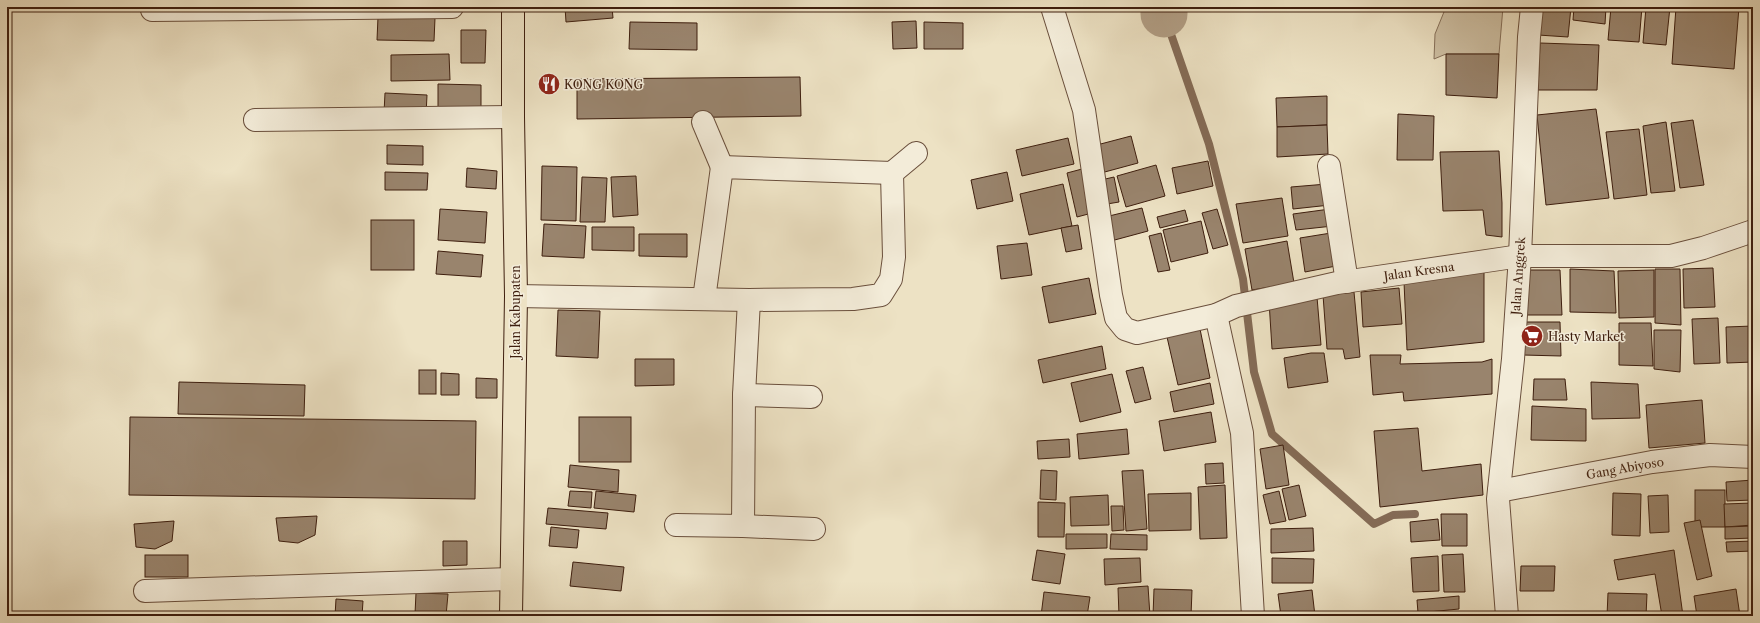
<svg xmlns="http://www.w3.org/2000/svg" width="1760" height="623" font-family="'Libre Caslon Text',serif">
	<rect width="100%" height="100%" fill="#ede2c4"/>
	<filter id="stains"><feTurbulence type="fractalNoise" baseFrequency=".005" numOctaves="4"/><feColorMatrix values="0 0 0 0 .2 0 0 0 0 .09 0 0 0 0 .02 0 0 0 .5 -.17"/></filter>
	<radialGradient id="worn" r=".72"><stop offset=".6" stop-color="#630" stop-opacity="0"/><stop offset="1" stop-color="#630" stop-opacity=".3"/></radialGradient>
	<path fill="#cfc1a5" stroke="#86705a" d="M1446,7h57l-4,47h-53l-12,5 1,-25z"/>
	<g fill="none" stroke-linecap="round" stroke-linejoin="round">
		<path stroke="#846b56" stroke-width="8" d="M1164,14l45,130 34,135 11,93 18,62 102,90 19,-9 22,-1"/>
		<path stroke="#b29f86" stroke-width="47" d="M1164,7v7"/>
	</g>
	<g fill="#99846d" stroke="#3e1e0e">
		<path d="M565,7h47l1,11 -47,4z"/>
		<path d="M1541,7h30l-3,30 -30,-2z"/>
		<path d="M1574,7h32l-1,17 -32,-4z"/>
		<path d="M1611,7h31l-3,35 -31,-2z"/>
		<path d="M1646,7h24l-4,38 -23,-2z"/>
		<path d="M1676,7h63l-5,62 -62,-5z"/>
		<path d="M378,17l57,1 -1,23 -57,-1z"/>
		<path d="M916,21l1,27 -24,1 -1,-27z"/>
		<path d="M630,22l67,1v27l-68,-1z"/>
		<path d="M924,22l39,1v26h-39z"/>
		<path d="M461,30h25l-1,33h-24z"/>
		<path d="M1540,43l59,2 -2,45h-59z"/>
		<path d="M449,54l1,26 -59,1v-26z"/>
		<path d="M1446,54h53l-2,44 -51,-3z"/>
		<path d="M800,77l1,39 -224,3v-40z"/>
		<path d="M438,84l43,1v30l-43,-1z"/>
		<path d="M385,93l42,2 -1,20 -42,-2z"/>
		<path d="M1327,96v29l-50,2 -1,-29z"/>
		<path d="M1596,109l13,89 -63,7 -9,-90z"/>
		<path d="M1398,114l36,2 -1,44h-36z"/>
		<path d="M1693,120l11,65 -24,3 -9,-65z"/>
		<path d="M1666,122l9,69 -24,2 -8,-67z"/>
		<path d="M1327,125l1,29 -51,3v-30z"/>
		<path d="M1639,129l8,66 -33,4 -8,-67z"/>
		<path d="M1131,136l7,27 -37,10 -8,-27z"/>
		<path d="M1068,138l6,26 -52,12 -6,-26z"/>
		<path d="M387,145l36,1v19l-36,-1z"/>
		<path d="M1499,151l3,52v34l-16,-2 -3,-25 -40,1 -3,-59z"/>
		<path d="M1208,161l5,25 -36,8 -5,-26z"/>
		<path d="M1156,165l9,31 -39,11 -9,-31z"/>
		<path d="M542,166l35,1 -1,54 -35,-1z"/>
		<path d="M467,168l30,3 -1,18 -30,-2z"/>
		<path d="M1082,169l10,44 -15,4 -10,-44z"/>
		<path d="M385,172l43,1 -1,17h-42z"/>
		<path d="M1007,172l6,29 -36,8 -6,-29z"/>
		<path d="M636,176l2,39 -25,2 -2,-40z"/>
		<path d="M582,177l25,1 -2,44h-25z"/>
		<path d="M1114,177l5,25 -12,2 -6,-24z"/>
		<path d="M1063,184l9,42 -43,9 -9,-41z"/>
		<path d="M1327,184l3,21 -37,4 -2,-22z"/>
		<path d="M1282,198l6,38 -45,7 -7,-39z"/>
		<path d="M1142,208l6,23 -37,10 -6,-24z"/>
		<path d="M440,209l47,3 -2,31 -47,-3z"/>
		<path d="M1217,209l11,36 -15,4 -11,-36z"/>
		<path d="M1330,209l3,17 -37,4 -3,-16z"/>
		<path d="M1185,210l3,11 -28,7 -3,-11z"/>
		<rect x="371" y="220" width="43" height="50"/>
		<path d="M1201,221l7,32 -37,9 -8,-32z"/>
		<path d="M544,224l42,2 -2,32 -42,-2z"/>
		<path d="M1078,225l4,24 -16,3 -5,-24z"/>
		<path d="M592,227h42v24l-42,-1z"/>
		<path d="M1161,233l9,37 -12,2 -9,-36z"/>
		<path d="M1331,233l5,33 -31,6 -5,-34z"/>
		<path d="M639,234h48v23l-48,-1z"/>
		<path d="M1287,241l7,42 -42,7 -7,-41z"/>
		<path d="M1027,243l5,32 -31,4 -4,-33z"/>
		<path d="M438,251l45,4 -2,22 -45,-3z"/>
		<path d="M1713,268l2,39 -31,1 -1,-39z"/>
		<path d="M1570,269l44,2 2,42 -46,-1z"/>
		<path d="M1655,269h25l1,56 -26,-2z"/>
		<path d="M1523,270h37l2,45h-37z"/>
		<path d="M1654,270v47l-35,1 -1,-47z"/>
		<path d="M1484,272v70l-77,8 -3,-68z"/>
		<path d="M1089,278l7,36 -47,9 -7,-36z"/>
		<path d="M1399,288l3,36 -39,3 -2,-35z"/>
		<path d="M1354,292l6,65 -15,2 -2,-10h-16l-4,-54z"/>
		<path d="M1317,297l4,48 -49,4 -3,-48z"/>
		<path d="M558,310l42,1 -2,47 -42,-2z"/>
		<path d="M1718,318l2,45 -26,1 -2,-45z"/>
		<path d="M1523,322h37l1,34 -38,-1z"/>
		<path d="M1619,323h32l2,43 -34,-1z"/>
		<path d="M1753,326v36l-26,1 -1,-36z"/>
		<path d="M1200,329l10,49 -32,7 -11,-48z"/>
		<path d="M1654,330h27l-1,42 -26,-3z"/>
		<path d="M1102,346l4,23 -63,14 -5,-23z"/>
		<path d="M1311,353h13l4,29 -40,6 -4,-30z"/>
		<path d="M1370,355h31l-1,9 82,-2 10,-3v35l-88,7 -1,-9 -30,3z"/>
		<path d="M635,359h39v26l-39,1z"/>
		<path d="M1143,367l8,32 -16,4 -9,-32z"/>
		<rect x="419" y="370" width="17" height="24"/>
		<path d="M441,373l18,1v21h-18z"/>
		<path d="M1112,374l9,38 -41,10 -9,-39z"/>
		<path d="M476,378l21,1v19h-21z"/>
		<path d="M1534,379h31l2,21h-34z"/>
		<path d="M179,382l126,3 -1,31 -126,-2z"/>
		<path d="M1591,382l47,2 2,34 -48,1z"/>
		<path d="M1210,383l4,21 -40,8 -4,-20z"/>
		<path d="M1702,400l3,43 -56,5 -3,-43z"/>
		<path d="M1532,406l54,3v32l-55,-1z"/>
		<path d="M1211,412l5,30 -52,9 -5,-30z"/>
		<path d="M130,417l346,4 -1,78 -346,-4z"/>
		<rect x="579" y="417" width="52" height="45"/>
		<path d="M1418,428l4,43 59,-7 2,31 -103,12 -6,-76z"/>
		<path d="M1127,429l2,25 -50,5 -2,-25z"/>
		<path d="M1069,439l1,18 -32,2 -1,-18z"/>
		<path d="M1283,445l6,40 -23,4 -6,-40z"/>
		<path d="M1223,463l1,20 -18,1 -1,-20z"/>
		<path d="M570,465l49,5 -1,22 -50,-5z"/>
		<path d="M1041,470l16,1 -1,29 -16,-1z"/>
		<path d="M1143,470l4,59 -21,2 -4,-60z"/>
		<path d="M1753,480v20l-26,1 -1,-19z"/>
		<path d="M1225,485l2,53 -27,1 -2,-52z"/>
		<path d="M1299,485l7,31 -17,4 -7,-31z"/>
		<rect x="1695" y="490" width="30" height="37"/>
		<path d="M570,491l22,1 -1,16 -23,-2z"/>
		<path d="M596,491l40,4 -2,17 -40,-4z"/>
		<path d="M1279,491l7,30 -16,3 -7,-29z"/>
		<path d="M1191,493v37l-42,1 -1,-37z"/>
		<path d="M1613,493l28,1 -1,42 -28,-1z"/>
		<path d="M1108,495l1,30 -38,1 -1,-29z"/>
		<path d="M1668,495l1,37 -19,1 -2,-37z"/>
		<path d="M1038,502l27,1 -1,34h-26z"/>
		<path d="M1753,503v22l-28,2 -1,-23z"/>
		<path d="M1111,506h12l1,24 -12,1z"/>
		<path d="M548,508l60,5 -2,16 -60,-5z"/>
		<path d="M1441,514h26v32h-25z"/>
		<path d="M317,516l-2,19 -17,8 -19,-2 -3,-23z"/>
		<path d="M1438,519l2,21 -29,2 -1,-20z"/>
		<path d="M1700,520l12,56 -15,4 -13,-57z"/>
		<path d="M174,521l-2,20 -17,8 -19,-2 -2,-23z"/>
		<path d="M1753,526v12l-28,1v-12z"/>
		<path d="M551,527l28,3 -2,18 -28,-2z"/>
		<path d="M1313,528l1,23 -43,2v-24z"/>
		<path d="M1066,534h41v14l-41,1z"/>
		<path d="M1111,534l36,1v15l-37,-1z"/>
		<path d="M443,541h24v24l-24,1z"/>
		<path d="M1753,541v10l-26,1 -1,-10z"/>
		<path d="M1037,550l28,4 -5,30 -28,-4z"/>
		<path d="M1674,550l9,66h-21l-7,-42 -37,6 -4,-20z"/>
		<path d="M1463,554l2,38h-21l-2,-37z"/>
		<rect x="145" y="555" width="43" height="22"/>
		<path d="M1438,556l1,35 -26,1 -2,-34z"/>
		<path d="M1140,558l1,24 -36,3 -1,-26z"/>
		<path d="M1272,558l42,1 -1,24h-41z"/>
		<path d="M573,562l51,5 -3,24 -51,-5z"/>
		<path d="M1521,566h34l-1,25h-34z"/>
		<path d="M1148,586l2,30h-31l-1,-28z"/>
		<path d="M1154,589l38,1 -1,26h-38z"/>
		<path d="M1736,589l4,27h-43l-3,-20z"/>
		<path d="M1312,590l3,26h-34l-3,-22z"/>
		<path d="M1044,592l46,5 -3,19h-46z"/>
		<path d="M416,593l32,1 -2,22 -31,-2z"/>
		<path d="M1608,593l39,1 -1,22h-39z"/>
		<path d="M1459,596v13l-41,4 -1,-13z"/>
		<path d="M336,599l27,2 -1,15h-27z"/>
		<path d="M1457,612l1,4h-39z"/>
		<rect x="1564" y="614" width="36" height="2"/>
	</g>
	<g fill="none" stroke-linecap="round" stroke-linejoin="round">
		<g stroke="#6a4f3c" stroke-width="24">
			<g id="minor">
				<path d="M1052,7l32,103 27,185 5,23 9,11 12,4 79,-18 20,-9 101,-23 183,-27h151l32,-8 50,-17"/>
				<path d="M152,10l300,-3"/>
				<path d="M255,120l258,-3"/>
				<path d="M703,122l19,45"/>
				<path d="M1329,166l18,116"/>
				<path d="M516,296l233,4 104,-1 28,-4 10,-16 3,-22 -2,-84"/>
				<path d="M704,299l18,-132 170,6 24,-20"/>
				<path d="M1216,315l26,118 11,183"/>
				<path d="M744,395l67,2"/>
				<path d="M1499,491l153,-29 58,-7 43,2"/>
				<path d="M676,525l67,1 1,-131 5,-95"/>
				<path d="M743,526l71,3"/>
				<path d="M145,591l366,-12"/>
				<path d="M1507,616l-9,-117 15,-140 7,-103 9,-219 3,-30"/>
			</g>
		</g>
		<g stroke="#3e1e0e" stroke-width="24">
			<path id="major" d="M511,616l5,-320 -3,-179v-110"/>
		</g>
		<use href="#minor" stroke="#f3ecd9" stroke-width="22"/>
		<use href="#major" stroke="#ede2c4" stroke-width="22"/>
	</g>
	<defs>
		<g id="restaurant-disc" transform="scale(1.15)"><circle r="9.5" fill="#8f2418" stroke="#f3ecd9"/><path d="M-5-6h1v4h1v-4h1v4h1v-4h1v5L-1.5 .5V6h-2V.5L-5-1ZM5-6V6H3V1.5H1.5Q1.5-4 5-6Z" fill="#fff"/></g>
		<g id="supermarket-disc" transform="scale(1.15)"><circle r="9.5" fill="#8f2418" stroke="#f3ecd9"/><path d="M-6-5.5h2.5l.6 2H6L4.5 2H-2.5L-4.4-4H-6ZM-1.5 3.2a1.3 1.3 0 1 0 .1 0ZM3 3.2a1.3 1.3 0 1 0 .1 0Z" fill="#fff"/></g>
	</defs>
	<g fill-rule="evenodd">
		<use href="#restaurant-disc" x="549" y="84"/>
		<use href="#supermarket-disc" x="1532" y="336"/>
	</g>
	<g text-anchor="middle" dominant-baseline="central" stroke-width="3" stroke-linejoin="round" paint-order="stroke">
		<g font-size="12" fill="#3e1e0e" stroke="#f3ecd9" text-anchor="start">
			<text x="564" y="84">KONG KONG</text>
			<text x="1548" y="336">Hasty Market</text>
		</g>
		<g font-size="12" fill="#3e1e0e" stroke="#f3ecd9">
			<text transform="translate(1419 271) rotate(-8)">Jalan Kresna</text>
			<text transform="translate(1518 276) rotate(-86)">Jalan Anggrek</text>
			<text transform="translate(515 312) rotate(-90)">Jalan Kabupaten</text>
			<text transform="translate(1625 468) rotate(-10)">Gang Abiyoso</text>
		</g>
	</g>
	<rect width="1760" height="623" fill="none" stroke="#ede2c4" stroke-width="24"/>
	<rect x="8" y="8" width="1744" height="607" fill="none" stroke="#3e1e0e" stroke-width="2"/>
	<rect x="12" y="12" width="1736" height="599" fill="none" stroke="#3e1e0e"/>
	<rect width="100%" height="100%" filter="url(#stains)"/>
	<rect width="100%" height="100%" fill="url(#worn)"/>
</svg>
